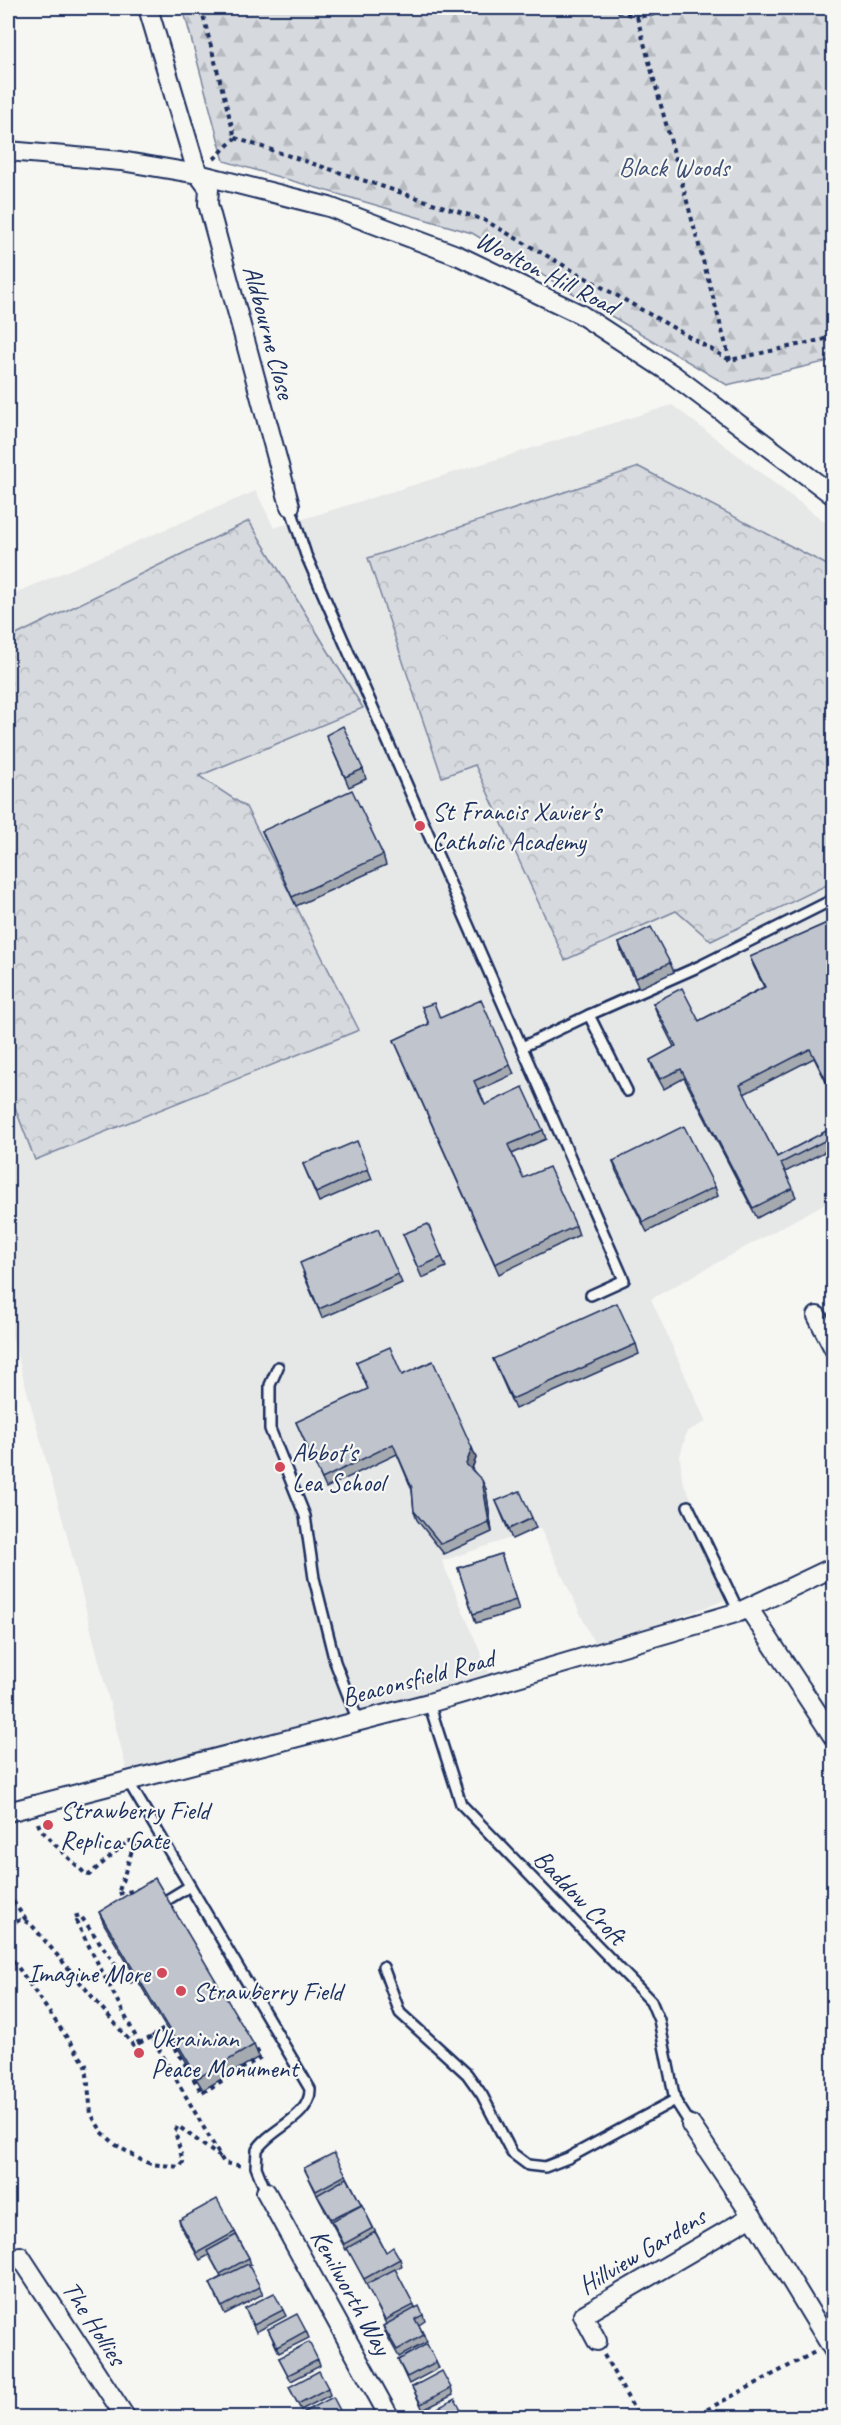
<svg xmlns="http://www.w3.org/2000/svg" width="841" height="2425" font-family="Caveat,sans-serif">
	<defs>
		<pattern id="forest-firs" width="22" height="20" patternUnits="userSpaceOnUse" patternTransform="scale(1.5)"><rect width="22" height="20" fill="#d6d9dd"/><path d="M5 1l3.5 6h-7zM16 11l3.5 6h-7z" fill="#b7bbc0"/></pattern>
		<pattern id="park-crowns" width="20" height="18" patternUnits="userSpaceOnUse" patternTransform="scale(1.5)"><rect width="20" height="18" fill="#d6d9dd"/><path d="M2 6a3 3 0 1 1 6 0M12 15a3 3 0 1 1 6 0" fill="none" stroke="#b7bbc0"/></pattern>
	</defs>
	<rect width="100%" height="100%" fill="#f6f6f2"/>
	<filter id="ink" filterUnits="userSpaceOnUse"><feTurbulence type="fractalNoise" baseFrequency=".0167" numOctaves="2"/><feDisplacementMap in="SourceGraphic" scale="12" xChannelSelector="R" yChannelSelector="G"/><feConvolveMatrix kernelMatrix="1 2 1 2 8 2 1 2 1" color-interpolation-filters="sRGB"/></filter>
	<g filter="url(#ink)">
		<path fill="#e6e7e7" d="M672,405l161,123v671l-182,100 55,123 -19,9 -7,25 2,24 57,115 -143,52 -56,-119 -98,33 49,117 -363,97 -60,-236 -60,-217v-726l248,-105 18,37z"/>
		<path fill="url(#forest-firs)" stroke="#78849e" stroke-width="1.5" d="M183,8h650v352l-106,25 -255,-152 -248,-72z"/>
		<g fill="url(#park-crowns)" stroke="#78849e" stroke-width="1.5">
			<path d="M639,467l194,101v314l-122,59 -35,-30 -111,49 -90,-195 -33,12 -74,-219z"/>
			<path d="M249,521l114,187 -164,68 47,31 113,223 -324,130 -27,-71v-450z"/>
		</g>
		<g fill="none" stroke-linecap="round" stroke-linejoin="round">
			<g stroke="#1b2f5e" stroke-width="14">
				<g id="service">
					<path d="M290,506l16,49 318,725 -33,15"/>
					<path d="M589,1015l111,-49 134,-67"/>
					<path d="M522,1047l67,-32 38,76"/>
					<path d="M278,1367l-8,18v44l35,87 9,62 21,84 23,59"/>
					<path d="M688,1506l51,106"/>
					<path d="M429,1703l32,101 190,197 8,19 16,80 16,25"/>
					<path d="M128,1781l182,308c1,29 -40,39 -53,61l-1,17 10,25"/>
					<path d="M167,1900l23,-14"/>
					<path d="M383,1967l17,46 67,61 15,21 30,58 16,12 17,2 23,-9 107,-58"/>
				</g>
			</g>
			<g stroke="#1b2f5e" stroke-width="22">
				<g id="minor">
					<path d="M148,8l46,154 4,12 11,15 -1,15 82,302"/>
					<path d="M8,151l113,10 77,13 131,33 130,49 121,58 92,60 162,122"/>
					<path d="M817,1316l17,33"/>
					<path d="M749,1609l85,129"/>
					<path d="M8,1812l421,-109 310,-91 95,-45"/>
					<path d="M691,2125l61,91 82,135"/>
					<path d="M266,2192l124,226"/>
					<path d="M20,2256l106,162"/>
					<path d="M597,2341l-14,-26 169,-99"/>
				</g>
			</g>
			<g stroke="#1b2f5e" stroke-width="4" stroke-dasharray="4.5 4.5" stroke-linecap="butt">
				<path d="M201,8l34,130"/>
				<path d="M609,8l28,9 -3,-9"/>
				<path d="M690,8l-53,9 93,343"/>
				<path d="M235,138l249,82 246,140 104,-23"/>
				<path d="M214,159l21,-21"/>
				<path d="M38,1823c3,12 37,39 47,51l4,1 39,-34h7l-17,53 23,-5"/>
				<path d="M8,1894l18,26"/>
				<path d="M8,1925l12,-5 10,3 104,123 5,-3 -65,-126 6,-2 49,68 4,-3"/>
				<path d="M8,1953l78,112 5,49 11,18 14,13 25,15 10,4 29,3 3,-5 -8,-31 3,-5 43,32"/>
				<path d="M152,2037l12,-8 38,64 59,-36 -8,-13"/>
				<path d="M139,2043l13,-6 72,126 19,3"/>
				<path d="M604,2355l35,63"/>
				<path d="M691,2418l124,-66"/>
			</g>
			<use href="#service" stroke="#f6f6f2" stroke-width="9"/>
			<use href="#minor" stroke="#f6f6f2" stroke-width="18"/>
		</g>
		<g fill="#a5a9b0" stroke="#1b2f5e" stroke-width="1.5">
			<path d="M326,735l37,34 3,10 -17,8z"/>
			<path d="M262,831l121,24 3,10 -90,41z"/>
			<path d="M834,920v178l-20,-40 -70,36 33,63 57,-30v20l-49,25 11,25 -39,21 -73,-140 -20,11 -11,-20 -3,-9 24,-13 -17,-34 -4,-10 46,18 65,-34 -10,-20 -4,-10z"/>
			<path d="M619,943l51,20 4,9 -35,16 -17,-35z"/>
			<path d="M422,1007l88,58 4,9 -35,16 6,15 58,25 3,9 -34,15 11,24 53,48 3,9 -80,39 -105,-234 35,-16z"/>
			<path d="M613,1161l102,26 3,9 -71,36 -31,-61z"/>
			<path d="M303,1164l65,5 4,10 -53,23z"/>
			<path d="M403,1234l39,23 4,10 -24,11z"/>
			<path d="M303,1273l95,1 4,9 -80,35z"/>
			<path d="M636,1344l3,10 -124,55 -22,-50z"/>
			<path d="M356,1362l46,13 70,73 4,10 -4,11 14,20 6,43 -48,22 -27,-34 -3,-9 -2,-21 -15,-36 -71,34 -30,-66 72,-33z"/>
			<path d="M496,1501l36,17 4,10 -24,11z"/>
			<path d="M501,1554l18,56 -43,13 -18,-55z"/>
			<path d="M99,1912l155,133 5,12 -56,33 -99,-166z"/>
			<path d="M304,2168l42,7 40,77 14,7 2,7 -7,3 20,39 8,7 2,6 -6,4 8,17 -28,15 -14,-25 -2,-6 3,-2 -19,-39 -19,-36 -2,1 -26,-49z"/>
			<path d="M179,2220l56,12 14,26 2,7 -2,1 14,28 -38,20 -15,-31 11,-6 -12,-22 -9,5 -19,-33z"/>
			<path d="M245,2308l38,2 3,6 -30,16z"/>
			<path d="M268,2329l38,2 3,7 -30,15z"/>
			<path d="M279,2358l39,2 2,6 -29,15z"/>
			<path d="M398,2360l38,2 3,6 -30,16z"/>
			<path d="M289,2387l39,1 2,7 -29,15z"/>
			<path d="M412,2387l39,1 2,7 -30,15z"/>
		</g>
		<g fill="#868990" stroke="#1b2f5e" stroke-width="1.5">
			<path d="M472,1448l4,10 -6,15 -4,-9z"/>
			<path d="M482,1480l4,9 6,43 -3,-9z"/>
			<path d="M8,1897l2,7v8l-2,2z"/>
		</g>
		<g fill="#c0c4cd" stroke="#1b2f5e" stroke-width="1.5">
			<path d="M343,726l20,43 -18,8 -19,-42z"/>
			<path d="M352,790l31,65 -91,42 -30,-66z"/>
			<path d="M834,920v175l-24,-46 -70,36 37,72 57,-30v9l-53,27 12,25 -40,20 -72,-139 -21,10 -10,-19 26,-14 -23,-43 29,-15 17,33 66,-34 -15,-30z"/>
			<path d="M651,927l19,36 -34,15 -17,-35z"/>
			<path d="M481,1000l29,65 -36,16 11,24 38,-18 20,43 -35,15 15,33 26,-11 27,59 -81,38 -101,-224 35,-16 -7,-17 12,-4 6,15z"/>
			<path d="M684,1126l31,61 -72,35 -30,-61z"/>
			<path d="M357,1141l11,28 -52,24 -13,-29z"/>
			<path d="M428,1224l14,33 -24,11 -15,-34z"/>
			<path d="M378,1229l20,45 -79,35 -19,-46z"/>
			<path d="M617,1303l19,41 -124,55 -19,-40z"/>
			<path d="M390,1347l12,28 31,-14 39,87 -6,16 16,16 7,43 -48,21 -27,-33 -2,-23 -19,-44 -71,35 -26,-57 72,-33 -12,-27z"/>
			<path d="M520,1491l12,27 -23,11 -13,-28z"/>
			<path d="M501,1554l15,46 -43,14 -15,-46z"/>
			<path d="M155,1878l99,167 -56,33 -99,-166z"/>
			<path d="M334,2153l12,22 -30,16 -12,-23z"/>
			<path d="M347,2178l14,26 -30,15 -14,-24z"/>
			<path d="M217,2199l18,33 -38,21 -18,-33z"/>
			<path d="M362,2205l11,23 -29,16 -12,-23z"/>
			<path d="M375,2232l11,20 7,-5 7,12 -36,20 -17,-31z"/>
			<path d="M236,2235l13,23 -29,16 -13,-23z"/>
			<path d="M248,2264l12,23 -38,20 -12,-24z"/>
			<path d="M395,2269l19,36 -29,15 -19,-36z"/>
			<path d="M274,2293l9,17 -29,15 -9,-17z"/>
			<path d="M419,2306l4,9 -8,4 9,16 -27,15 -14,-24z"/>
			<path d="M297,2314l9,17 -29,16 -9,-18z"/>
			<path d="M309,2342l9,18 -30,15 -9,-17z"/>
			<path d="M427,2344l9,18 -29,15 -9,-17z"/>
			<path d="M319,2371l9,17 -30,16 -9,-17z"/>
			<path d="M442,2371l9,17 -30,16 -9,-17z"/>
			<path d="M333,2397l9,17 -6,4h-29l-3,-6z"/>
			<path d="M455,2399l9,17 -2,2h-34l-2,-4z"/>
		</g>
	</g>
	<g fill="#d1495b" stroke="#f6f6f2" stroke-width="2">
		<circle cx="420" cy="826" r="6"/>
		<circle cx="280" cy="1467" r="6"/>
		<circle cx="48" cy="1825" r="6"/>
		<circle cx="162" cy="1973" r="6"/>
		<circle cx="181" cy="1991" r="6"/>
		<circle cx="139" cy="2053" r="6"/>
	</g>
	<g text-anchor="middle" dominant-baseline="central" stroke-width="4.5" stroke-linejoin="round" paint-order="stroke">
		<g font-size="26" fill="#405177" stroke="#f6f6f2">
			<text x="674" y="167">Black Woods</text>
		</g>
		<g font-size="26" fill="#1b2f5e" stroke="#f6f6f2">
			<text transform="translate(547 273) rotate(27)">Woolton Hill Road</text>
			<text transform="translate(269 332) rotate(75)">Aldbourne Close</text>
			<text transform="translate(418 1678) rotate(-15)">Beaconsfield Road</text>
			<text transform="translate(580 1897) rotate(46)">Baddow Croft</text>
			<text transform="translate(642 2251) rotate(-31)">Hillview Gardens</text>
			<text transform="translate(351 2292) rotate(61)">Kenilworth Way</text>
			<text transform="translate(94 2323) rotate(57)">The Hollies</text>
		</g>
		<g font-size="26" fill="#1b2f5e" stroke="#f6f6f2" text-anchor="start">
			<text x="432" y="811">St Francis Xavier's<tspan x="432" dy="30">Catholic Academy</tspan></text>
			<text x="292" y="1452">Abbot's<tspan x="292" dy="30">Lea School</tspan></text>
			<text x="60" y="1810">Strawberry Field<tspan x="60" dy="30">Replica Gate</tspan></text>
			<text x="150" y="1973" text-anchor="end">Imagine More</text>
			<text x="193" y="1991">Strawberry Field</text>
			<text x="151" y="2038">Ukrainian<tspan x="151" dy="30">Peace Monument</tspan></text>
		</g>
	</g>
	<rect width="841" height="2425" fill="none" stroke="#f6f6f2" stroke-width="30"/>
	<rect x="15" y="15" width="811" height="2395" fill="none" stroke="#1b2f5e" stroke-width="2" filter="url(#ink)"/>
</svg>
